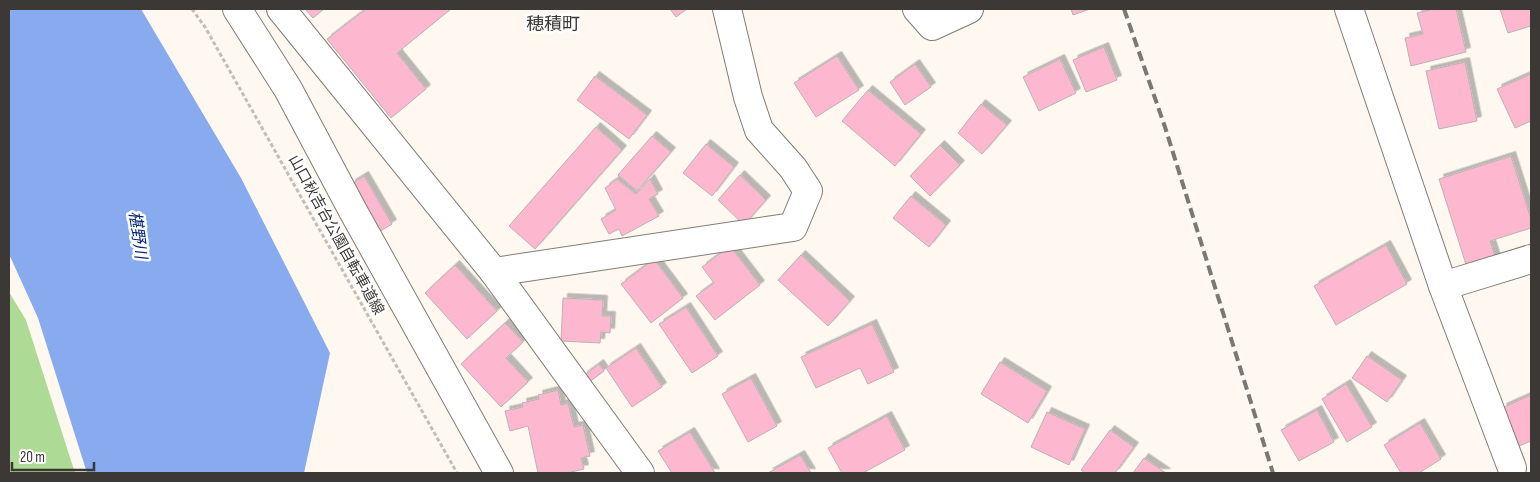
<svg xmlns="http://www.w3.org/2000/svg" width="1540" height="482" font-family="'Sofia Sans Condensed','Noto Sans JP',sans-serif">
	<defs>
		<filter id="shadow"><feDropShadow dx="4.5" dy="-4.5" stdDeviation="0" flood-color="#0004"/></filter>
	</defs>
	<rect width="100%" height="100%" fill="#fef8f1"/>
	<path fill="#addb96" d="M9,292l17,28 49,153h-66z"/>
	<path fill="#88aaef" d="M9,9h132l100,169 89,175 -26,120h-217l-49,-155 -29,-64z"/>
	<g fill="#fdb7ce" stroke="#bdb1b4" filter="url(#shadow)">
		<path d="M305,9h19l-11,9z"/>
		<path d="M366,9h85l-54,44 29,36 -35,29 -64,-79z"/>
		<path d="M670,9h17l-11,8z"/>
		<path d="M1071,9h19l-17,6z"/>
		<path d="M1433,9h23l10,43 -55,14 -6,-28 18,-4 -6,-21z"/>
		<path d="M1500,9h31v17l-23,7z"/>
		<path d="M1104,47l13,33 -31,12 -13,-32z"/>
		<path d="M837,56l22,34 -43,27 -22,-34z"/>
		<path d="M1060,59l16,34 -37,18 -16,-34z"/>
		<path d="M1465,62l12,59 -38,8 -13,-58z"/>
		<path d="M915,64l16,23 -26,18 -15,-23z"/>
		<path d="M1531,74v47l-16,7 -18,-39z"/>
		<path d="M595,76l52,39 -18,24 -52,-39z"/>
		<path d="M868,90l53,44 -26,32 -53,-45z"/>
		<path d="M981,104l26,21 -25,29 -24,-21z"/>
		<path d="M596,127l26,23 -87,99 -26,-23z"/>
		<path d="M652,136l19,16 -34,39 -19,-16z"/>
		<path d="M706,144l28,23 -22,29 -29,-23z"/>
		<path d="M940,145l20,20 -30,31 -20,-20z"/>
		<path d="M1511,156l20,63v9l-41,13 8,24 -29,9 -30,-95z"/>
		<path d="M740,175l26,25 -22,25 -26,-25z"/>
		<path d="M364,176l28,48 -13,8 -28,-48z"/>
		<path d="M617,179l19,15 14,-15 8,15 -9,5 10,17 -37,20 -3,-7 -10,5 -8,-15 15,-9 -11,-22z"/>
		<path d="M911,196l35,29 -17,22 -36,-29z"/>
		<path d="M1386,245l21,39 -71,41 -22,-39z"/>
		<path d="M730,246l30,39 -45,35 -19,-24 18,-13 -12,-16z"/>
		<path d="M801,255l49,46 -22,25 -50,-46z"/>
		<path d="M654,259l29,39 -32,25 -30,-39z"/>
		<path d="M455,265l42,46 -30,28 -42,-46z"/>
		<path d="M563,298l40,2 -1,16h9l-1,17 -9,-1 -1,11 -39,-2z"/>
		<path d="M686,307l32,49 -26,17 -33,-49z"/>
		<path d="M505,323l18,19 -17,16 22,24 -27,25 -40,-43z"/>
		<path d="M872,324l22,48 -26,12 -8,-16 -44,20 -15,-31z"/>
		<path d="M636,348l26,39 -30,20 -26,-39z"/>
		<path d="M1367,356l35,24 -15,22 -35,-24z"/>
		<path d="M1000,362l47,29 -19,32 -47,-29z"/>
		<path d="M599,364l5,7 -16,12 -5,-7z"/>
		<path d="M751,378l26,48 -29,16 -26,-48z"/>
		<path d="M1346,384l26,43 -25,15 -25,-43z"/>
		<path d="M558,390l3,15 7,-2 6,24 9,-2 7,31 -9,2 3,11 -17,4h-29l-10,-47 -18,5 -5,-20 18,-4 -1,-4 17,-4 -1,-4z"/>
		<path d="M1531,395v46l-12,5 -17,-38z"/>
		<path d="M1317,410l17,32 -35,19 -18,-31z"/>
		<path d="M1047,412l38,17 -16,36 -38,-18z"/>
		<path d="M887,416l18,34 -42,23h-21l-14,-25z"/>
		<path d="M1420,423l21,36 -22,14h-18l-17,-28z"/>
		<path d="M1110,430l24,17 -19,26h-30l-4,-3z"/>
		<path d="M690,432l25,41h-43l-14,-22z"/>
		<path d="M800,455l11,18h-43z"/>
		<path d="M1144,458l22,15h-33z"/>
	</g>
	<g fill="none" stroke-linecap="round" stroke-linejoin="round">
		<g stroke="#827c74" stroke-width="30">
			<g id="minor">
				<path d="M237,9l51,80 65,122 146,262"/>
				<path d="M281,9l213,263 146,201"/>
				<path d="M917,9l15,17 37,-17"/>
				<path d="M1349,9l94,277 69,182"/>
				<path d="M494,272l299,-45 15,-36 -15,-23 -34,-38 -11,-33 -21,-88"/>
				<path d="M1443,286l88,-27"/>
			</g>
		</g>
		<path stroke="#c3bdb8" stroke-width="3" stroke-dasharray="4 2.5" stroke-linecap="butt" d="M192,9l13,18 252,446"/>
		<use href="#minor" stroke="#fff" stroke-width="28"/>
		<path stroke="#7b7773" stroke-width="4" stroke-dasharray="10 5" stroke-linecap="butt" d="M1124,9l41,118 108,346"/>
	</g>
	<g text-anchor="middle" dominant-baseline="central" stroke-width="5" stroke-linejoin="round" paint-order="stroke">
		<g font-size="15" fill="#3b3835" stroke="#fff">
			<text transform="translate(336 235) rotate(61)">山口秋吉台公園自転車道線</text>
		</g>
		<g font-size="16" font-style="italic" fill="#072673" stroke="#fff">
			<text transform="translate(137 235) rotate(82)">椹野川</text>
		</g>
		<g font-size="18" fill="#3b3835" stroke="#fff">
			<text x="553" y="24">穂積町</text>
		</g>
	</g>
	<rect width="1540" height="482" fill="none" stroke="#3b3835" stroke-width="20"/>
	<path d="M12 462v8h82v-8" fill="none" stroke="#3b3835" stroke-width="2.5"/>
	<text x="20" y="462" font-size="15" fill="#3b3835" stroke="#ffffff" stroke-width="4" paint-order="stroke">20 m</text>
</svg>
